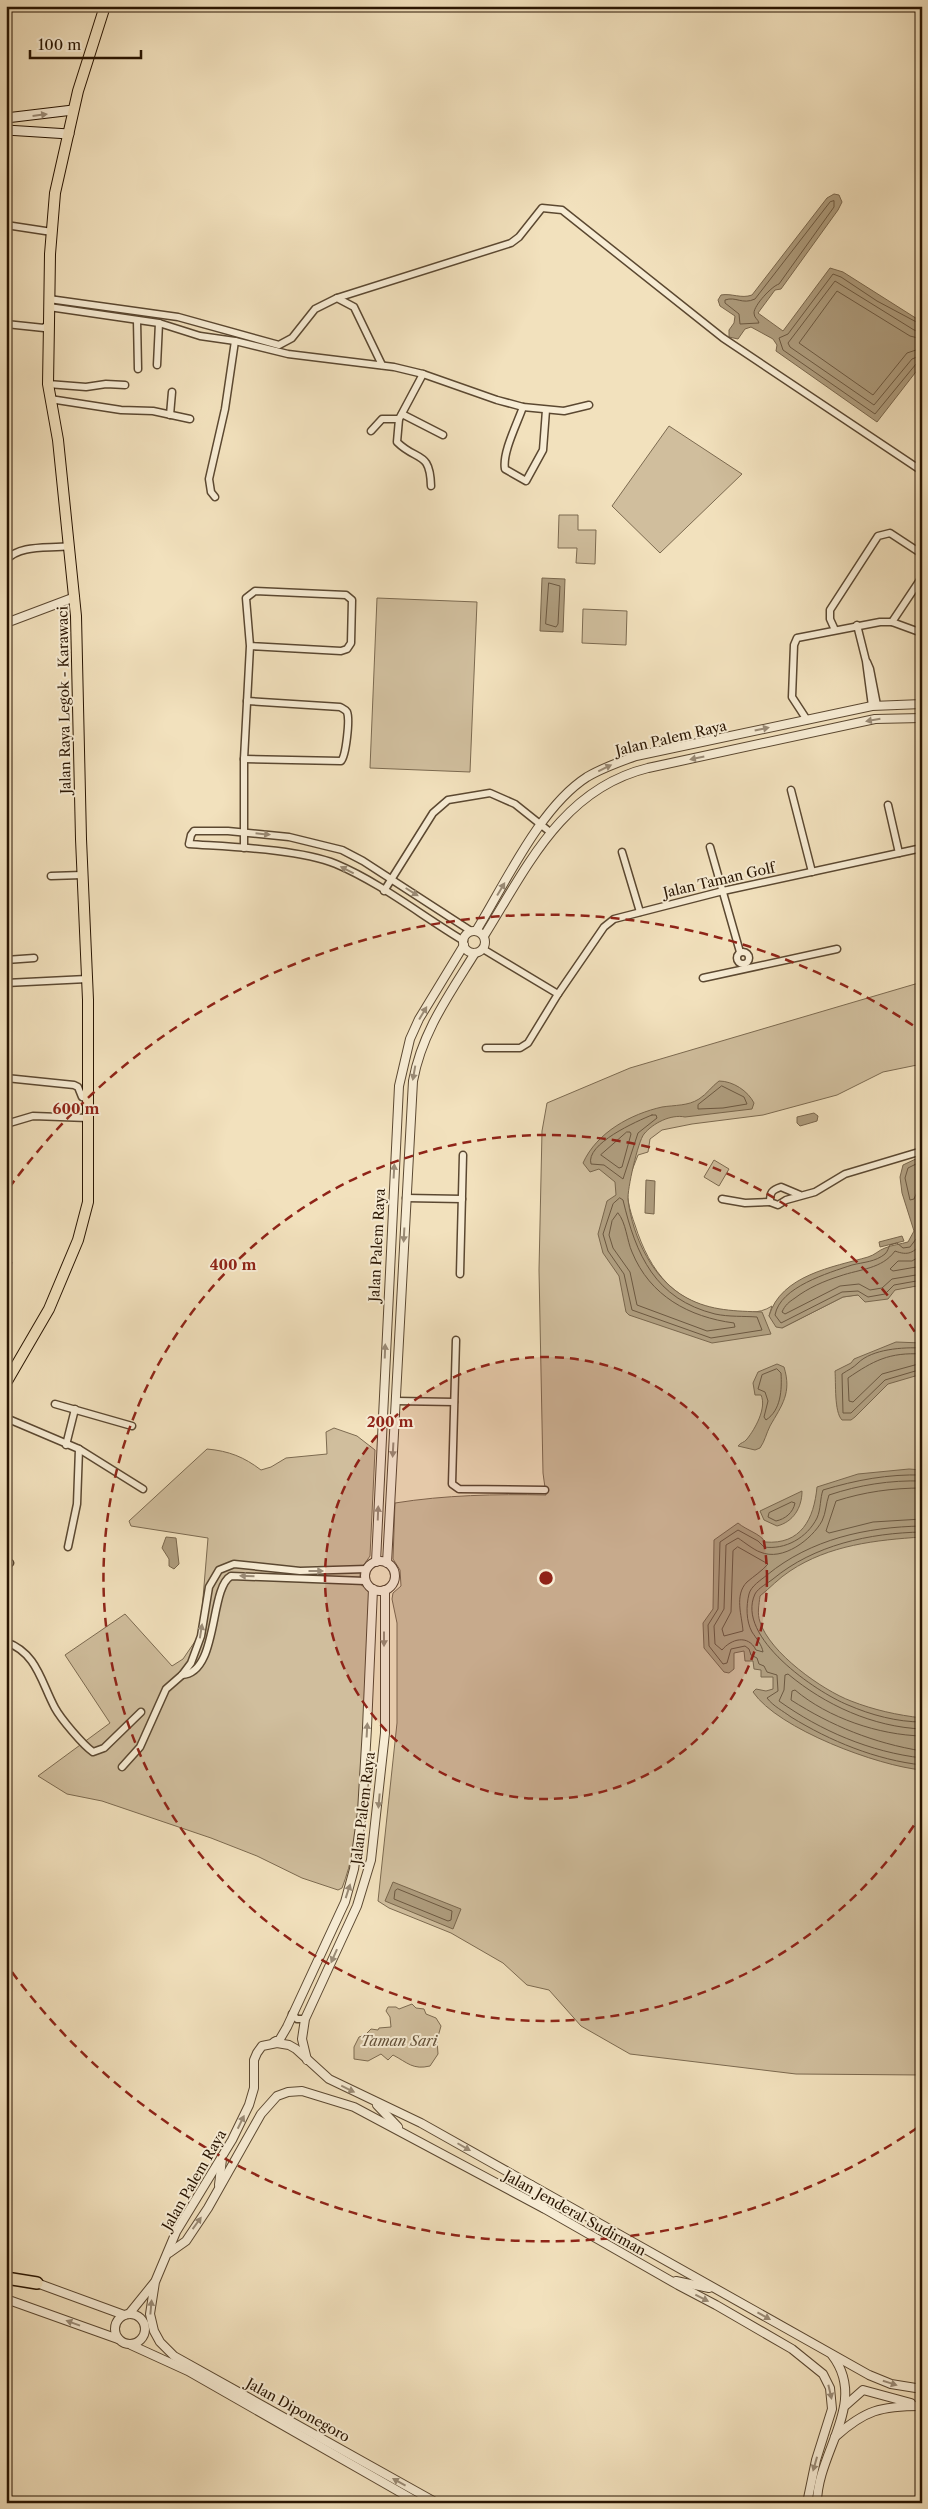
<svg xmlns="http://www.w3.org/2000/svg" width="928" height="2509" font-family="'Libre Caslon Text',serif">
	<rect width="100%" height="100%" fill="#f2e1bd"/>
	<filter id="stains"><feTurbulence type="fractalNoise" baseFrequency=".004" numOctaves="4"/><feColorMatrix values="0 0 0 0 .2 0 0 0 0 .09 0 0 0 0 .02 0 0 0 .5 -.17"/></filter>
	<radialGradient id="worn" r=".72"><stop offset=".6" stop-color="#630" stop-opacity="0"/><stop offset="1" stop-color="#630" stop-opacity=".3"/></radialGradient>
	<g fill="#d0be9d" stroke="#7c6a50">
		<path d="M669,426l73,48 -82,79 -48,-47z"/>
		<path d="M559,515h19v15h18l-1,34 -19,-1 1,-15h-19z"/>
		<path d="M377,598l100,4 -7,170 -100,-4z"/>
		<path d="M583,609l44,2 -1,34 -44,-2z"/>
		<path d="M922,982v82l-39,8 -46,23 -74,20 -71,9 -30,6 -12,9 -2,13 -10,3c-3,8 -7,17 -9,25 -4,15 1,31 6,45 15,47 40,80 93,86 16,1 30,4 44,-5l-3,10 13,12 61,-31 79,-12v790l-126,-1 -166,-20 -49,-28 -32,-36 -22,-5 -24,-22 -52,-30 -62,-25 -11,-7 19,-178v-100l-5,-24 1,-6 8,-7 -1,-16 -7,-11 2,-56c50,-8 101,-9 151,-8l-3,-22 -4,-203 3,-139 5,-28 83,-35z"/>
		<path d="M714,1160l15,9 -10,17 -15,-9z"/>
		<path d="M334,1428l23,8 18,14 -5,106c-8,12 -11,12 -10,28l8,6 2,8 -11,212c-3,27 -7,52 -17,78l-4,2 -36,-12 -45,-22 -46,-18 -109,-37 -35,-7 -29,-18 72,-53 -45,-68 60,-41 47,52 11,-7 17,-25 8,-96 -77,-12 -2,-5 78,-72c22,2 37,8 54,21l10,-3 15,-9 41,-4 -1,-22z"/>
		<path d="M412,2004l4,4 8,1 2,5 10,4 5,8 -4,14 1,14 -8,12c-17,4 -22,-3 -37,-11l-5,5 -7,-6 -13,7 -14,-2v-12l5,-10 6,-2 6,-6 7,1 1,-2 12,-1 -1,-10 -4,-6 2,-4h8l3,2z"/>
	</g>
	<g fill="#ae9c7d" stroke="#79664c">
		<path d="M834,194l5,1 3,7 -4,8 -57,79 -6,1 -17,23 25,18 47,-63 13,4 79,50v42l-45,58 -101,-71 1,-6 -4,-6 -22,-12 -6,2 -7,10 -9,-2v-7l5,-7 1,-7 -15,-10 -2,-6 3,-5c11,-2 20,4 31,0l75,-97z"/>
		<path d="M542,578l23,1 -2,53 -23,-1z"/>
		<path d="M719,1081c14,0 29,10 35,22l-2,6 -67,8c-14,-3 -32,6 -41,17 -6,7 -17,56 -16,66 5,38 25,80 59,98 24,13 49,13 75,14l9,22 -59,9 -83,-28 -3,-3 -7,-36 -16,-23 -5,-19 9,-33 9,-6 -1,-13 -16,-13 -9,3 -7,-9c14,-31 48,-49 79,-56 13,-2 26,-1 37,-8 8,-5 13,-13 20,-18z"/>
		<path d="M814,1113l4,3 -1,5 -17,5 -3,-3v-6z"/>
		<path d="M922,1156l-4,59 4,15v55l-27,5 -7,9 -23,3 -7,-7 -15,2 -61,31 -6,-1 -7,-11c12,-41 64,-49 99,-59 7,-2 11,-7 17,-9 7,-3 16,-4 23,-6l6,-11 -12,-38 -2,-16 3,-12z"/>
		<path d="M646,1180l9,1 -1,33 -9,-1z"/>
		<path d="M902,1236l2,5 -24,6 -1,-5z"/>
		<path d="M6,1261l6,1 -6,32z"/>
		<path d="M896,1342l26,1v31l-34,10 -33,33 -4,3h-9c-8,-8 -6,-37 -7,-49l16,-8 3,-4z"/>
		<path d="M777,1364l7,3c8,26 -2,38 -14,59 -4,8 -5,15 -10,22l-5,2 -17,-4c3,-4 6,-3 9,-7 8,-10 20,-31 14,-44h-6l-2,-12 5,-11z"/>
		<path d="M909,1469l13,1v67c-46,3 -93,8 -132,34 -11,7 -20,17 -30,25 -1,9 -3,17 0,26 10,31 62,68 91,79 23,9 46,14 71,17v52c-44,-4 -144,-41 -169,-78l3,-3 10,2 7,-2v-12h-12v-7l-7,-1 -1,-8h-8l-1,-10 -10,2v16l-5,4 -5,-1 -20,-24 -1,-25 10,-14 1,-69 24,-17c8,7 23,11 27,19 36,3 49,-23 52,-55l41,-13z"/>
		<path d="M802,1491c0,17 -9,31 -25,35l-13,-6 -4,-9z"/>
		<path d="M166,1537l10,1 3,26 -5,5 -5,-3v-7l-7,-11z"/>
		<path d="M393,1882l68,27 -8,20 -68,-28z"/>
	</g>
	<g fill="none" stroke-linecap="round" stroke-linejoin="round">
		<g stroke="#6c5840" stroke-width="1">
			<path d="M834,201v6l-55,77c-7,2 -25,21 -25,29 0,5 4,6 5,10l-19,1 -1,-10 -14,-11v-3c11,-4 17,5 30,-1l75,-97z"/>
			<path d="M922,325l-45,-24 -36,-24 -8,-3 -45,60 -9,4 4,12 92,64 41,-50 6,-3"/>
			<path d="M922,332l-8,-2 -79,-49 -47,62 2,4 84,58 38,-46 10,-4"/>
			<path d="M922,339l-12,-3 -73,-45 -38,52 74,52 34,-42 15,-5"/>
			<path d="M549,583l11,3 -2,38 -2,3 -10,-3z"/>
			<path d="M722,1086l22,11 3,7 -24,4 -25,1v-4z"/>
			<path d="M652,1115h4l1,3 -19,15 -15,46 -19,-14 -13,-1c-6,-20 46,-43 61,-49z"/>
			<path d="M627,1132h3l1,2 -9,33 -3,1 -18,-13z"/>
			<path d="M922,1161l-14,7 -3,10 5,22 4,-1 3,-7 5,-1"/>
			<path d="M620,1198l3,2c13,55 32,99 92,114 14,3 29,2 42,3l5,13 -51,8 -79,-28 -8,-36 -16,-23 -5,-17 10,-30z"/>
			<path d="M618,1213c8,9 9,28 14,39 18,44 57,65 102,71l1,4 -28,4 -70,-26 -7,-33 -17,-24 -4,-13 3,-14z"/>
			<path d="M922,1231l-12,16 -7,1 -6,-5 -7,2c-2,3 -2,6 -5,9 -10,8 -21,8 -33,11 -24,8 -72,22 -77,50l6,8 61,-31 16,-1 10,6 17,-3 9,-9 28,-5"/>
			<path d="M922,1242c-8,11 -14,14 -27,9 -13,18 -35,18 -55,25 -16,5 -32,12 -45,22 -6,4 -10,7 -13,14l3,2 55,-28 19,-2 11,6 12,-2 10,-9 30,-5"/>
			<path d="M922,1255l-10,6h-14l-8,8 3,2 29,-5"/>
			<path d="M922,1348c-19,-1 -50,1 -64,15 -5,5 -10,7 -16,11l1,39h8l34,-33 37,-11"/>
			<path d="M922,1354c-33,-2 -49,7 -74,24l1,23 4,1 29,-28 40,-11"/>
			<path d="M777,1369l4,4c1,17 0,37 -15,47l-2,-3 4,-16 -3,-9 -7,-3 4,-14z"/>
			<path d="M922,1475c-34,-1 -66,5 -99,15 -3,8 -2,19 -6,28 -10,20 -32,32 -53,29l-6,-6 -20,-11 -18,12 -2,67 -10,16 1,21 14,18 4,-1 4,-14 14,-3 4,3 2,6 6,3 2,6 5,2 3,6 10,3 1,16 -11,7c6,8 16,13 24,19 39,24 85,43 131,48"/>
			<path d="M922,1481c-32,-1 -63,4 -93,14 -3,8 -3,18 -7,26 -10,18 -39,41 -62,31 -6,-2 -16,-10 -22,-14l-12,7 -2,64 -10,17 1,18 7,6c9,-11 26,-16 34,0l7,2c-1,-7 -7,-14 -11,-20 -6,-11 -6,-26 -3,-38 2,-8 12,-14 18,-19 44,-36 99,-48 155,-49"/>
			<path d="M922,1488c-30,0 -58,4 -86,13l-10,30 3,2 44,-11 49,-3"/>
			<path d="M792,1502l3,1c-2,10 -10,16 -19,18l-8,-4 1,-4z"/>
			<path d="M922,1532c-53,1 -108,13 -149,47 -5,4 -15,9 -18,15 -20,43 61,98 93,111 23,10 49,17 74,17"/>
			<path d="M738,1547l30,17c-6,7 -14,12 -21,18 -13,13 -5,34 -4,49l-19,5 -2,-7 9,-17 2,-61z"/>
			<path d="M922,1729c-49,-2 -97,-24 -134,-55l-3,1 -1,15 -5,11c42,30 91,51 143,57"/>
			<path d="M922,1736c-43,-1 -94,-18 -127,-46l-3,1 -1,9c41,26 82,43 131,51"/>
			<path d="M398,1889l54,22 -1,9 -3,1 -54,-22 1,-8z"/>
		</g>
		<g stroke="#5b4831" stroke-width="9">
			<g id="minor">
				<path d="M6,225l46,7"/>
				<path d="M337,298l174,-55 8,-6 23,-29 20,2 161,128 199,133"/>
				<path d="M49,299l129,18 101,28 13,-7 23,-29 22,-11 17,9 28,58"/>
				<path d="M49,307l110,16 41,13 35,5 53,13 106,13 29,7 74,26 26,7 41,4 25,-6"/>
				<path d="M137,320l1,49"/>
				<path d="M6,324l38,4 5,-5"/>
				<path d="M157,365l2,-42"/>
				<path d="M48,384l38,3 20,-3 19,1"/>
				<path d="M50,399l71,11 32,1 37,8"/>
				<path d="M523,407c-6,17 -21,46 -18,62l21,12 17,-31 3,-40"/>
				<path d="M402,414l41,21"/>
				<path d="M170,415l2,-23"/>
				<path d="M399,419l-2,23c20,20 33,8 34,44"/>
				<path d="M371,431l11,-12h17l24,-45"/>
				<path d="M215,497l-4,-5 -2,-13 16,-70 10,-68"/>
				<path d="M6,560c15,-16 42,-11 63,-14"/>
				<path d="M892,622l30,-45"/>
				<path d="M857,625l9,36 6,45"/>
				<path d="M835,630l-5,-11v-9l48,-74 12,-3 32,21"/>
				<path d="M867,662l3,7 7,36"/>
				<path d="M807,720l-15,-23 2,-52 3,-7 83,-16h12l30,11"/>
				<path d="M244,759l97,2c5,-5 9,-42 6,-49 -2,-3 -4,-3 -7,-5l-93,-6"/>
				<path d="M791,790l21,82"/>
				<path d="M888,805l11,48"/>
				<path d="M710,847l30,105"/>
				<path d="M244,848v-89l6,-113 -4,-48 9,-7 91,4 6,5 -1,43 -4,6 -6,2 -91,-5"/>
				<path d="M622,852l18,60"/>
				<path d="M6,876h1"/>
				<path d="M51,876l31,-1"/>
				<path d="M384,891l49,-78 15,-13 42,-7 25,11 35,28"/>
				<path d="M464,941c-42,-25 -83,-58 -128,-77 -38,-15 -105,-17 -147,-20l2,-9 3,-4h34l61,6 53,13 21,11 108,70"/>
				<path d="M483,949l75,45"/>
				<circle cx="743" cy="958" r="6"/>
				<path d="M6,960l28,-2"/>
				<path d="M703,978l134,-29"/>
				<path d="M6,983l81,-4"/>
				<path d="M486,1048h34l8,-5 30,-49 46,-67 10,-8 109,-28 199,-43"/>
				<path d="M6,1078l68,7 4,2 4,10 7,2"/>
				<path d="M6,1124l27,-8 55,2"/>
				<path d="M800,1195l-19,-8c-9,3 -11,5 -11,15l8,3 8,-5 29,-8 30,-18 77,-23"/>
				<path d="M406,1198l56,1"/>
				<path d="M722,1199l23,4 25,-1"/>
				<path d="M460,1274l3,-119"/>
				<path d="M456,1340l-4,144 7,5 86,1"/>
				<path d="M396,1401l58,1"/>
				<path d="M55,1404l77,22"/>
				<path d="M6,1418l73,31 -2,55 -9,43"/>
				<path d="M66,1445l9,-36"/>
				<path d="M79,1449l64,40"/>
				<path d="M6,1562l4,1"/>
				<path d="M6,1642c31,11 35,40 49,66 6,11 28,37 38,44l11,-4 37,-36"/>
				<path d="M182,1675c37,-2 27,-87 49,-99l134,5"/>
				<path d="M122,1767l18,-20 26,-58 16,-14 9,-12 10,-27 8,-49 10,-17 15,-6 66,7 67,-2"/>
				<path d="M292,2014l5,5h8"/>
			</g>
		</g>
		<g stroke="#5b4831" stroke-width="10">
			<g id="tertiary">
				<path d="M6,623l69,-26"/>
				<path d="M476,931c29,-47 64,-124 111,-154 15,-9 32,-15 49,-21l236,-50 50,-2"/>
				<circle cx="474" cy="942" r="11"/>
				<path d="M484,936c43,-69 78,-147 164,-168l227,-49 47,-1"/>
				<circle cx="380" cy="1576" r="15"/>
				<path d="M376,1562l23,-476 11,-47 9,-20 45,-74"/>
				<path d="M387,1563l26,-482c9,-49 36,-86 62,-128"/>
				<path d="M274,2042l6,-3 7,-12 58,-125 9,-33 8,-57 5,-84 6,-139"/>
				<path d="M307,2060l-5,-21 3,-20 52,-113 14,-46 14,-127v-143"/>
				<path d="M377,2105l21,22"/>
				<path d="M219,2185l3,-26"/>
				<path d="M531,2185l13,23"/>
				<path d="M169,2253l17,-12 22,-33 53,-94 16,-18 11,-4 14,-1 52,16 191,102 133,76 38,20 76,44 31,25 7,14 2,21 -16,51 -9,43"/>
				<path d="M676,2281l33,7"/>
				<path d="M34,2282l90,33"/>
				<path d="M6,2299l112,40"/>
				<circle cx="130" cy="2329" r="15"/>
				<path d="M129,2314l25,-31"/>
				<path d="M131,2345l57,26 231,132"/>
				<path d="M846,2405l17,-15 48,13"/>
				<path d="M835,2437c30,-27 46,-31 86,-31"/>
				<path d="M437,2503l-263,-147 -14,-14 -6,-11 -4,-17 5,-32 21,-50 56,-92 17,-35 5,-17v-28l3,-7 5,-7 15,-3 12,2 7,4 33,30 92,44 448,252 22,9 31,5"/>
				<path d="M817,2503c0,-51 52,-100 15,-148"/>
			</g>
		</g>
		<g stroke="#291502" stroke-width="11">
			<g id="secondary">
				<path d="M6,118l67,-8"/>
				<path d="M6,130l63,4"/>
			</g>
		</g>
		<g stroke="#291502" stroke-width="12">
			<path id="primary" d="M6,1383l43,-74 29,-69 10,-38v-202l-7,-161 -5,-223 -18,-176 -10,-56 1,-61 1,-69 5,-61 23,-102 27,-85"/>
		</g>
		<g stroke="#291502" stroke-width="14">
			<path id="motorway" d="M6,2278l31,5"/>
		</g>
		<use href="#minor" stroke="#f7ecd4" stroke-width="6"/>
		<use href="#tertiary" stroke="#f7ecd4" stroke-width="8"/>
		<use href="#secondary" stroke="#f7ecd4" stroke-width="9"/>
		<use href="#primary" stroke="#f2e1bd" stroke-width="10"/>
		<use href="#motorway" stroke="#f2e1bd" stroke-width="11"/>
	</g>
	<defs><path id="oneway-solid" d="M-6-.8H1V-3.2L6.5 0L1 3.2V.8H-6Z" transform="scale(1.25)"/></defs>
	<g fill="#9a8b76">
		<use href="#oneway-solid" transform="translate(40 115) rotate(-7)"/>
		<use href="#oneway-solid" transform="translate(873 720) rotate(170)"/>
		<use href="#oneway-solid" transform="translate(762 729) rotate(-12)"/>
		<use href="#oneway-solid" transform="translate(697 758) rotate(168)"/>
		<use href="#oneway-solid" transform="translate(605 768) rotate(-26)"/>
		<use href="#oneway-solid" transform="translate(263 834) rotate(6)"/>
		<use href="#oneway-solid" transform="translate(347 870) rotate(-153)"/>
		<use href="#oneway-solid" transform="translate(501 889) rotate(-59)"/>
		<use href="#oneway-solid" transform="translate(412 892) rotate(32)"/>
		<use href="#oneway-solid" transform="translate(423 1013) rotate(-59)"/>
		<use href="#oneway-solid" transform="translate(414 1073) rotate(100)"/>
		<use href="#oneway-solid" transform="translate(394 1171) rotate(-87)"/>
		<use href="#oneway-solid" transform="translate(404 1235) rotate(93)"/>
		<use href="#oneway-solid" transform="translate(385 1351) rotate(-88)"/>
		<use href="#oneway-solid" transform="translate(393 1450) rotate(93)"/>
		<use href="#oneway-solid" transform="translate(378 1513) rotate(-88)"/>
		<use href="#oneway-solid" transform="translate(316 1571)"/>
		<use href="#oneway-solid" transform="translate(247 1576) rotate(-179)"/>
		<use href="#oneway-solid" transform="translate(201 1631) rotate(-81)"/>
		<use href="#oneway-solid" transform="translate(384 1639) rotate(90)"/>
		<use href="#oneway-solid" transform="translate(367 1730) rotate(-87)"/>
		<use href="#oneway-solid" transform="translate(379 1801) rotate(95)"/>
		<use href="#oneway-solid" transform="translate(348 1891) rotate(-72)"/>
		<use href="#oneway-solid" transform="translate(334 1956) rotate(114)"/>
		<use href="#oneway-solid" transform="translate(348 2089) rotate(26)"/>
		<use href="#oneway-solid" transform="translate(241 2122) rotate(-64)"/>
		<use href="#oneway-solid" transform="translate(464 2147) rotate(30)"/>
		<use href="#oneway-solid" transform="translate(197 2223) rotate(-54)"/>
		<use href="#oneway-solid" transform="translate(702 2298) rotate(27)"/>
		<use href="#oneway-solid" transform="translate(151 2307) rotate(-85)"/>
		<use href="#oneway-solid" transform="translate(764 2316) rotate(29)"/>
		<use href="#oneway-solid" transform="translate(73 2323) rotate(-160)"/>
		<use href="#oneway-solid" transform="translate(890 2383) rotate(17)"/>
		<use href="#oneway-solid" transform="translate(830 2392) rotate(77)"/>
		<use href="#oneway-solid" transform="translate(815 2464) rotate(106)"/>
		<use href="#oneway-solid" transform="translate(399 2482) rotate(-151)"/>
	</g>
	<circle cx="546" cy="1578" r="221" fill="#8f2418" fill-opacity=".12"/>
	<g fill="none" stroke="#8f2418" stroke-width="2.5" stroke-dasharray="9 6">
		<circle cx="546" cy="1578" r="221"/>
		<path d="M922 1813A443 443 0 1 1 922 1343"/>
		<path d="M917 2128A664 664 0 0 1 9 1968M9 1188A664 664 0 0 1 917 1028"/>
	</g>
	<g text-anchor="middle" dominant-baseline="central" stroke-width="4" stroke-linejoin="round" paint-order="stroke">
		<g font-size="14" fill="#291502" stroke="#f7ecd4">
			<text transform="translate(64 700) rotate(-91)">Jalan Raya Legok - Karawaci</text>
			<text transform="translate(671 738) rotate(-13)">Jalan Palem Raya</text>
			<text transform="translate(719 880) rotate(-13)">Jalan Taman Golf</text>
			<text transform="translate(377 1245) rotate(-87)">Jalan Palem Raya</text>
			<text transform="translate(363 1808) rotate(-83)">Jalan Palem Raya</text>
			<text transform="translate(194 2180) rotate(-60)">Jalan Palem Raya</text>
			<text transform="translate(575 2213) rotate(29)">Jalan Jenderal Sudirman</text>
			<text transform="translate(298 2410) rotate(29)">Jalan Diponegoro</text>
		</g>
		<g font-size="14" font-style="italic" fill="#635038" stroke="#f7ecd4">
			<text x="399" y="2041">Taman Sari</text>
		</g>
	</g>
	<circle cx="546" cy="1578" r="8" fill="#8f2418" stroke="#f7ecd4" stroke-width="2.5"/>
	<g font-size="15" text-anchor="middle" font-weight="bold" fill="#8f2418" stroke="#f7ecd4" stroke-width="4" stroke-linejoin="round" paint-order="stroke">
		<text x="76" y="1114">600 m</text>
		<text x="233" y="1270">400 m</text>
		<text x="390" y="1427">200 m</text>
	</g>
	<rect width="928" height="2509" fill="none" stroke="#f2e1bd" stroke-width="25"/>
	<rect x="8" y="8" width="913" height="2494" fill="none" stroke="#291502" stroke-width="2.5"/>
	<rect x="12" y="12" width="903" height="2484" fill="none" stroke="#291502"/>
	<path d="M30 50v8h111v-8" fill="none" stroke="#291502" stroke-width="2.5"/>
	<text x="38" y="50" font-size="15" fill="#291502" stroke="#f7ecd4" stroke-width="4" paint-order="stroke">100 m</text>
	<rect width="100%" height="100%" filter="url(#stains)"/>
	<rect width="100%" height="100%" fill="url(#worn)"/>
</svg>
